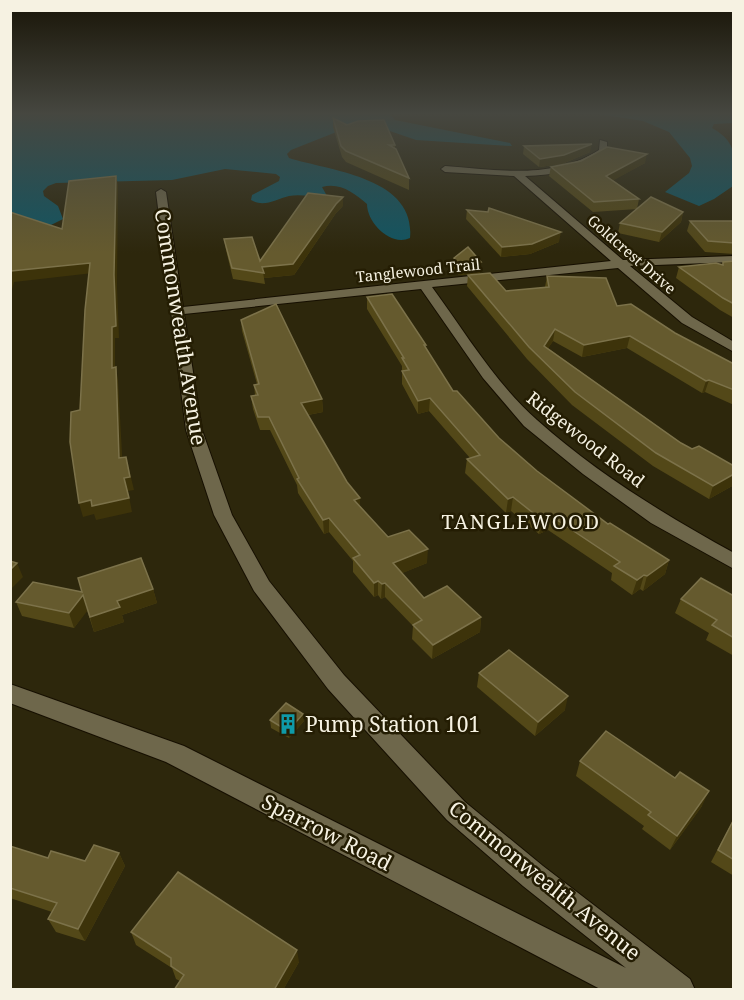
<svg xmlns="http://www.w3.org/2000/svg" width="744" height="1000" font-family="'Noto Serif',serif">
	<rect width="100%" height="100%" fill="#2d270c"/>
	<g fill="#105562">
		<path d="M11,113h378l6,7 115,23 2,3 -96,-6 -29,-10 -43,-1 -53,21 -4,4 2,4c41,13 127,19 121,80 -19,9 -43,-15 -43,-34 -13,-11 -27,-22 -45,-17l5,9 -3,1c-10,0 -24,-3 -35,-1 -13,3 -25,12 -38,4l1,-5 27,-14 1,-4 -4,-3 -51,-5 -53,11 -116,3 -8,3 -5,5 1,5 14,10 5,13 -14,7h-38z"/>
		<path d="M592,113h141v10l-19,1 -2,4c27,15 22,30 21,58l-19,13 -15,7 -34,-14 24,-19 3,-7 -2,-8 -21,-26 -26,-11z"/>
	</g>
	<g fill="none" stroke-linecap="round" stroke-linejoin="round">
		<g stroke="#160f00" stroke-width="2">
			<path id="minor" d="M600,140l7,2v9c-22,20 -54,24 -82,25l98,84 111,-4v6l-104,4 62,51 42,25v10l-52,-29 -64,-55 -186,19c33,45 63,96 105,133 59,53 128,95 197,133v16l-83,-46 -68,-49 -59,-48 -41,-48 -62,-89 -237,25 18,116 30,85 37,66 75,94 121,127 78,64 147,113 5,11h-93l-436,-228 -156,-59v-19l174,62 442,222 -103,-82 -76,-66 -119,-131 -74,-98 -40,-76 -28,-85 -30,-238 5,-3 5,3 17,115 428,-46 -97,-85 -69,-4 -4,-3 4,-3c52,4 108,14 154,-16z"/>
		</g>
		<use href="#minor" fill="#6e674b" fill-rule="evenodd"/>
	</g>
	<g fill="#534818">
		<path d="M333,118l62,27v3l14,30v12l-63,-28 -4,-5 -9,-30z"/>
		<path d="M524,146l66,6 -28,12 -23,3 -16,-13z"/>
		<path d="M645,163l-32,17 26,19 -2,10 46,3 -2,10 -22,20 -41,-9 2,-10 17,-14 -44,3 -44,-36 2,-9z"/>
		<path d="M343,206l-7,7 -42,62 -30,3 1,6 -32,-5 -7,-29 -2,-11 36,22z"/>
		<path d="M467,210l21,2 71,30 -29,12 -29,3 -35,-38z"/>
		<path d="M690,221h44v33l-29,-2 -18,-21z"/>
		<path d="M454,258l27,4 -1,11 -21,2 -6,-6z"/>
		<path d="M734,261v57l-14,-8 -44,-32 3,-11 43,-2 1,-3z"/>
		<path d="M468,275l38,16 39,-4 2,-11 70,30 58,27 59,31v41l-29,-13 -3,1 -75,-45 -45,9 -29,-16 -5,7 133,95 11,6 42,17v19l-25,14 -56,-33 -81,-61 -45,-46 -60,-73z"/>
		<path d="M367,297l59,52 27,42 46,47 38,33 71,53 61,36 -4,14 -22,17 -3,-2 -8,6 -21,-15 1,-7 -64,-43 -9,4 -28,-23 -5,2 -41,-40 2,-14 3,-1 -41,-47 -11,3 -16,-30v-18l-35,-57z"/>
		<path d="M241,320l81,79 1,13 -15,3 39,67 13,16v8l28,31 39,26 -25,10 22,25 57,19 -1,15 -48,27 -20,-20 1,-13 -28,-29 -4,2 -3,-4 -4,2 -21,-25v-11l-24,-29 -5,2 -26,-41 -1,-8 -27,-55h-10l-7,-21 -2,-13 4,-1 -1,-10 3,-1 -15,-53z"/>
		<path d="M153,589l4,14 -35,12 2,7 -30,10 -7,-22 -13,18 -52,-12 -6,-14 66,-10z"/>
		<path d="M734,596v60l-28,-16 3,-7 -34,-20 6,-14z"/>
		<path d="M479,673l86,37 -30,26 -58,-49z"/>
		<path d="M270,720l34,1 -15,17 -18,-10z"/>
		<path d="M580,761l95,17 27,28 -32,44 -28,-21 2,-3 -68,-50z"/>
		<path d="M734,818v58l-23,-14z"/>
		<path d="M10,846l38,12 37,3 34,-8 6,13 -40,75 -29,-9 -8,-13 4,-7 -42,-14z"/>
		<path d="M131,932l168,30 -16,28h-109l6,-9 -4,-2 -4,-11 -36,-23z"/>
	</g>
	<g fill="#3d330a">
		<path d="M592,144l-2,8 -28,12 -23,3 1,-8z"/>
		<path d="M647,154l-2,9 -40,22 1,-9z"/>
		<path d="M116,176l2,9 -1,101 2,52h-4v42l-3,-12v-41z"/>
		<path d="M343,197v9l-7,7 -42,62 -30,3 -2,-11z"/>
		<path d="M683,212l-2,10 -22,20 3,-10z"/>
		<path d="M561,232l-2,10 -29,12 -29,3 1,-10z"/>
		<path d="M481,262l-1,11 -21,2v-11z"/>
		<path d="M90,263l3,10 -79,9 -4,15 1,-26z"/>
		<path d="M555,329l-2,12 -11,17 2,-12z"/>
		<path d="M630,336l-3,12 -45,9 2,-12z"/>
		<path d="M116,367l2,13 5,92 -4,-14z"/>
		<path d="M709,380l-4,12 -3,1 4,-12z"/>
		<path d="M430,398l-1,13 -11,3v-13z"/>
		<path d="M322,399l1,13 -21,4 -1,-13z"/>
		<path d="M126,457l8,33 -6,1 4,21 -36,8 -2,-6 -11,3 -4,-14 12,-3 33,-22z"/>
		<path d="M734,474v11l-25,14 4,-13z"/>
		<path d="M513,497l-2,14 -5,2 2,-14z"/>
		<path d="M360,498v14l-6,-12z"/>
		<path d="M551,516l-3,14 -9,4 3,-14z"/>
		<path d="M329,518v14l-5,2 -1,-14z"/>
		<path d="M428,549l-1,14 -34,14v-14z"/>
		<path d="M669,560l-4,14 -22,17 4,-15z"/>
		<path d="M17,563l6,14 -13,13v-20z"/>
		<path d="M644,575l-4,14 -8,6 5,-15z"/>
		<path d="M378,581v14l-4,2v-14z"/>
		<path d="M385,583v14l-4,2 1,-15z"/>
		<path d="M153,589l4,14 -35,12 2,7 -30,10 -4,-15 27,-16z"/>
		<path d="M83,595l5,15 -14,18 -5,-15z"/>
		<path d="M481,617l-1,15 -48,27 1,-14z"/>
		<path d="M568,696l-3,14 -30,26 3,-14z"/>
		<path d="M303,714l1,7 -15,17 -1,-7z"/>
		<path d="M709,791l-7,15 -32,44 7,-14z"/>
		<path d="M119,853l6,13 -40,75 -7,-12z"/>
		<path d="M297,950l2,12 -16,28h-9z"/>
	</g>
	<g fill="#655a2e" stroke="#7c724a" stroke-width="1.5">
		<path d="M333,118l14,7 11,-4 26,-1 11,25h-6l7,4 13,29 -63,-27 -5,-5z"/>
		<path d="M592,144l-28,11 -24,4 -16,-13z"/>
		<path d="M607,147l40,7 -41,22 33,23 -45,3 -43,-35 30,-6z"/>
		<path d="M116,176l-2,99 2,51 -4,1v41l4,-1 3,91 7,-1 4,20 -6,1 5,20 -37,8 -1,-6 -12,3 -9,-61 1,-30 9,-2 5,-100 5,-47 -79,8 -1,2v-61l52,17 7,-48z"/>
		<path d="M308,193l35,4 -7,7 -43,60 -31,3 2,6 -32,-5 -8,-29 28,-2 8,24z"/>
		<path d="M651,197l32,15 -21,20 -42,-9z"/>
		<path d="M489,208l72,24 -29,12 -30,3 -35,-37 21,2z"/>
		<path d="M690,221h44v22l-26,-2z"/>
		<path d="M468,247l13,15 -22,2 -5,-6z"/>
		<path d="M734,261v43l-11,-6 -44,-31 37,-4 7,2v-3z"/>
		<path d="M490,273l16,18 43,-4 -2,-11 59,2 11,28 14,-2 44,29 59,31v26l-25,-10 -3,1 -76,-45 -46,9 -29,-16 -11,17 137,97 11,6 7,-3 35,20v8l-21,12 -57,-33 -81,-61 -46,-45 -61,-72z"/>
		<path d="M392,294l34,51h-2l29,46h4l42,47 38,33 71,53 2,-1 59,37 -22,16 -3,-1 -7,5 -23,-14 6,-4 -69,-46 -9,4 -29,-23 -5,2 -41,-40 13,-4 -50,-57 -12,3 -16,-30 7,-1 -7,-12h2l-37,-61z"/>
		<path d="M276,304l46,95 -21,4 46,79 13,16 -6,2 34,37 21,-7 19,19 -35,14 31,35 23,-12 34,31 -48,28 -20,-20 9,-5 -37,-37 -3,1 -4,-3 -4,2 -21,-25 7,-3 -31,-37 -6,2 -26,-41 2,-1 -30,-61h-11l-7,-21 7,-1 -4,-10 5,-1 -18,-64z"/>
		<path d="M141,558l12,31 -36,12 3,6 -30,10 -7,-22 -14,18 -53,-11 17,-20 49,10 -4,-14z"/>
		<path d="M10,561l7,2 -7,7z"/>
		<path d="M701,578l33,18v42l-22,-13 5,-5 -36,-21z"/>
		<path d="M509,650l59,46 -30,26 -59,-49z"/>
		<path d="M286,703l17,11 -15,17 -18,-11z"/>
		<path d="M606,731l69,47 5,-6 29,19 -32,45 -29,-21 3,-3 -71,-51z"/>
		<path d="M734,819v41l-16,-10z"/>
		<path d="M94,845l25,8 -41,76 -30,-10 9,-16 -47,-15v-42l38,12 3,-7 34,10z"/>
		<path d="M178,872l119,78 -23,40h-100l10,-15 -13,-9v-8l-40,-26z"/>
	</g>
	<linearGradient id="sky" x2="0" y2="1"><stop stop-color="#191507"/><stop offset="0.45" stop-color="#464740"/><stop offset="1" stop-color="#464740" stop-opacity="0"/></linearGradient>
	<rect width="744" height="253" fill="url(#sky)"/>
	<defs>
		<g id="building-bare" transform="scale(1.62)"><path d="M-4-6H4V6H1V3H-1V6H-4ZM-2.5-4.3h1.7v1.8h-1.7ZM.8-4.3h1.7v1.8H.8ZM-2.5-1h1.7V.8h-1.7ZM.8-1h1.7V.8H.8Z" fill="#0f9aa8" stroke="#241d03" stroke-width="2.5" paint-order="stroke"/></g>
	</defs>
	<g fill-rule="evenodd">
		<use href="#building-bare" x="288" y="724"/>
	</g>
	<g text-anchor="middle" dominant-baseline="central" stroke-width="5" stroke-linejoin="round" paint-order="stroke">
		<g font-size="15" fill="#f6f2e2" stroke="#241d03">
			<text transform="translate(632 254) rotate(41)">Goldcrest Drive</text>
			<text transform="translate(418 270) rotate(-6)">Tanglewood Trail</text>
		</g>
		<g font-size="18" fill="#f6f2e2" stroke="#241d03">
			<text transform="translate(586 439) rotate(38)">Ridgewood Road</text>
		</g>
		<g font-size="20" letter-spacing="1.5" fill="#f6f2e2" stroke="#241d03">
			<text x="521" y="521">TANGLEWOOD</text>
		</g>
		<g font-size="21" fill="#f6f2e2" stroke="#241d03">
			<text transform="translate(181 327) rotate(81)">Commonwealth Avenue</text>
			<text transform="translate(327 832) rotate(27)">Sparrow Road</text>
			<text transform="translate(545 880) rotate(39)">Commonwealth Avenue</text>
		</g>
		<g font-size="21" fill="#f6f2e2" stroke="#241d03" text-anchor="start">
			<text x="305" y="724">Pump Station 101</text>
		</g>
	</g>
	<rect width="744" height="1000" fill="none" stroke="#f6f2e2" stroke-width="24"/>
</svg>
